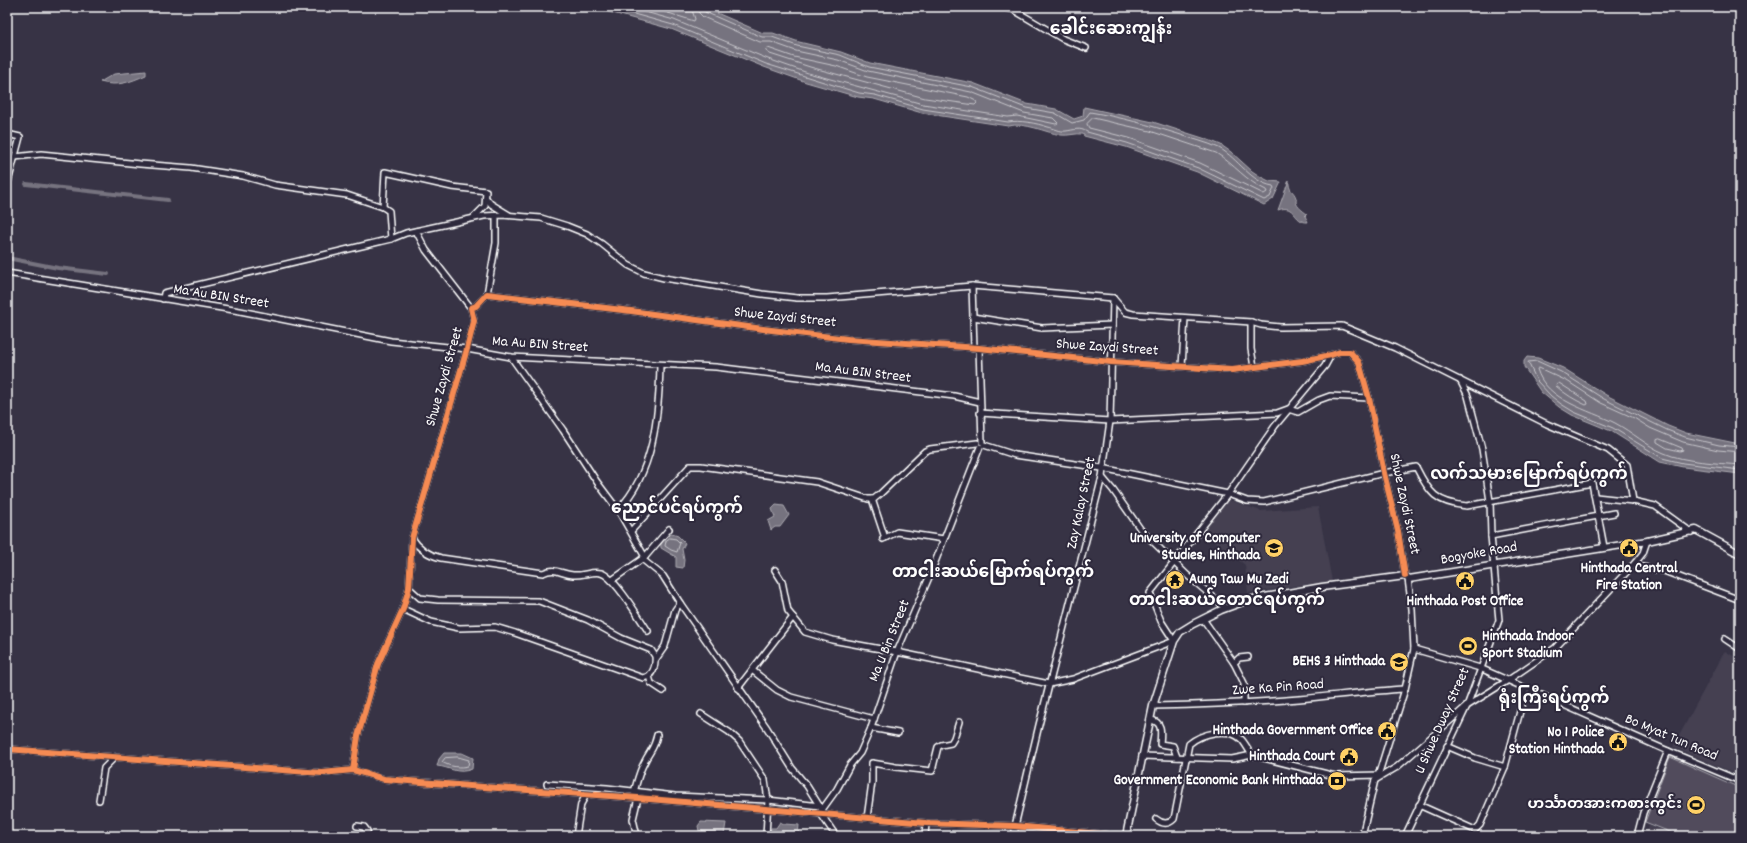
<svg xmlns="http://www.w3.org/2000/svg" width="1747" height="843" font-family="Dekko,'Noto Sans Myanmar',sans-serif">
	<rect width="100%" height="100%" fill="#373345"/>
	<filter id="ink" filterUnits="userSpaceOnUse"><feTurbulence type="fractalNoise" baseFrequency=".025" numOctaves="2"/><feDisplacementMap in="SourceGraphic" scale="8" xChannelSelector="R" yChannelSelector="G"/><feConvolveMatrix kernelMatrix="1 2 1 2 8 2 1 2 1" color-interpolation-filters="sRGB"/></filter>
	<g filter="url(#ink)">
		<g fill="#444051">
			<path d="M1229,500l32,11 57,-4 14,74 -84,12 -3,-28 -43,-34z"/>
			<path d="M1725,651l15,9v105l-4,9 -63,-27z"/>
			<path d="M1649,825l31,11h-35z"/>
		</g>
		<path fill="#514c5c" stroke="#a8a6ae" d="M1670,757l70,31v48h-60l-35,-14z"/>
		<g fill="#76737f" stroke="#adabb2">
			<path d="M591,7h112l60,26h10l26,9 42,10 29,11 103,20 54,21 29,5 18,10 9,-3 1,-9 69,15 53,17 15,6 10,7 21,19 9,6 8,4 12,1 -8,17 -9,6 -67,-33 -71,-25 -42,-11 -1,-2c-8,-1 -14,2 -22,1 -17,-3 -35,-13 -53,-9l-86,-13 -48,-14 -16,-2 -52,-15 -42,-15 -93,-38z"/>
			<path d="M146,71v4c-16,7 -28,12 -46,7l14,-8z"/>
			<path d="M1289,180c-1,12 5,10 7,18 1,1 0,2 0,4 1,5 7,9 11,12l-2,2 3,6c-15,1 -12,-19 -30,-12z"/>
			<path d="M1527,357l11,1 25,10 43,27 62,31 18,7 54,11v30l-57,-7 -23,-5 -49,-31 -39,-16 -13,-8 -18,-15 -17,-25v-6z"/>
			<path d="M776,505l8,1 5,9 -9,12h-5l-4,3 -3,-9 7,-4 -3,-8z"/>
			<path d="M672,534l6,2 7,7 -3,6 2,11 -1,8 -7,-1v-10l-15,-9c-1,-8 3,-13 11,-14z"/>
			<path d="M444,753h18l11,5 -1,11c-15,6 -22,-2 -35,-3l2,-7z"/>
			<path d="M701,822l25,1 -2,12 -25,-4 -1,-5z"/>
			<path d="M780,822l4,2 15,1 -1,11h-25l-3,-2 1,-6h5z"/>
		</g>
		<g fill="none" stroke-linecap="round" stroke-linejoin="round">
			<g stroke="#c8c7cc" stroke-width="1">
				<path d="M609,7l64,18 93,39 93,29 16,2 48,14 85,13c12,-2 28,1 40,5 6,1 12,5 18,4 8,-1 14,-4 21,1l40,11 71,25 66,32 6,-3 4,-9 -1,-2c-23,-4 -34,-27 -54,-38 -13,-6 -27,-9 -41,-14 -29,-9 -58,-17 -88,-22l-6,8 -12,3 -17,-10 -29,-5 -54,-21 -103,-20 -29,-12 -43,-9 -25,-9h-10l-57,-25 -2,-5"/>
				<path d="M627,7l47,13 94,39 40,14 115,31 85,13 9,-1 39,8 2,-1 -5,-5 -29,-5 -53,-21 -103,-21 -30,-11 -42,-9 -25,-9h-11l-57,-25 -4,-4 -2,-6"/>
				<path d="M649,7l45,14 1,-2 -4,-12"/>
				<path d="M768,48l26,9 42,9 31,11 101,20 8,4 1,2 -2,2 -50,-7 -115,-31 -40,-13 -4,-3z"/>
				<path d="M1093,118l57,13 66,22c18,11 30,28 50,37l1,2 -3,2 -64,-31 -71,-25 -40,-10 -2,-4z"/>
				<path d="M1559,383l28,18 1,3 -2,1c-11,-5 -21,-11 -30,-19l1,-2z"/>
				<path d="M1660,439l22,9 1,2 -3,1 -13,-3 -10,-6v-2z"/>
				<path d="M1740,447l-21,-2 -34,-8 -18,-7 -63,-31 -43,-27 -24,-11 -9,1 9,19 14,15 10,8 13,8 39,16 49,30 21,5 57,7"/>
				<path d="M1740,452l-22,-2 -35,-8 -33,-14 -16,-10 -33,-15 -34,-22 -28,-13 -2,1c9,32 53,41 78,54 17,9 32,23 49,30 20,9 54,10 76,12"/>
				<path d="M670,538l6,1 4,4 -3,9 -6,-2 -6,-4 1,-5z"/>
				<path d="M458,757l11,3 -1,6c-8,2 -18,1 -26,-4l3,-4z"/>
			</g>
			<g stroke="#76737f" stroke-width="4">
				<path d="M26,184l142,16"/>
				<path d="M7,258l51,10 50,6"/>
			</g>
			<g stroke="#fff" stroke-width="8">
				<g id="minor">
					<path d="M999,7l13,2 51,30 23,9"/>
					<path d="M7,134l13,3 -13,49"/>
					<path d="M15,157l26,-3 99,10 51,4 52,8 32,9 72,10 36,12 6,4 2,28"/>
					<path d="M486,198l5,6 18,11"/>
					<path d="M383,207l2,-35 67,15 34,4 -1,15 -12,12"/>
					<path d="M416,231l10,19 45,58"/>
					<path d="M7,273l233,38 151,30 76,8 44,8 205,10 238,29 26,6"/>
					<path d="M972,286l2,62"/>
					<path d="M487,294l9,-51v-28"/>
					<path d="M163,299l1,-6 227,-54 15,-6 78,-17 18,-1 39,3 26,8 20,8 15,10 26,21 16,8 20,5 98,16 35,4h30l145,-12 141,12 12,14 8,2 118,8 10,3 19,2 62,-1 53,22 152,76 61,26 19,15 6,36"/>
					<path d="M973,317l69,11 70,-3"/>
					<path d="M1251,322v27l3,18"/>
					<path d="M979,348l3,94"/>
					<path d="M511,357l52,73 34,52 21,28 27,47"/>
					<path d="M1182,366l3,-48"/>
					<path d="M980,413l130,8 167,-8 11,-4 10,3 21,-12 11,-4 39,2"/>
					<path d="M984,445l31,10 87,13 126,26 19,7 17,1 120,-29 32,-6c13,26 20,36 51,39l125,-23 12,64"/>
					<path d="M1102,477l11,13 28,40 46,45 39,33"/>
					<path d="M1596,497l37,4 22,5 36,26"/>
					<path d="M872,499l13,39"/>
					<path d="M618,510c36,-37 41,-95 42,-145"/>
					<path d="M631,531l59,-65h11l116,16 51,17h6l6,-5 45,-43 5,-2 47,-6"/>
					<path d="M1491,536l123,-23"/>
					<path d="M412,538c7,11 16,17 29,20l102,15c12,-6 18,1 30,2 9,1 19,-4 28,-2 13,3 39,46 47,58"/>
					<path d="M883,539l14,-7 47,7"/>
					<path d="M642,559l21,17 17,27"/>
					<path d="M1635,563l7,4 22,4 76,29"/>
					<path d="M775,570l7,11 6,30 17,21 27,8 65,12 152,32 24,-5 101,-38 -13,-20 -11,-28 78,-99 47,-68 50,-60 6,-11"/>
					<path d="M612,580l33,-23 24,-28"/>
					<path d="M403,609l28,13 28,6 36,-1 20,6 128,45c10,-2 13,-12 12,-22l-4,-6 -30,-12 -33,-18 -49,-19 -101,-1 -18,-2 -11,-10"/>
					<path d="M1203,619l31,44 10,20v20"/>
					<path d="M1725,639l15,10"/>
					<path d="M1414,649l66,19 188,83 72,30"/>
					<path d="M656,659l9,-13 10,-36 5,-7 87,125 25,40 15,18 15,24"/>
					<path d="M1234,663l5,-5 9,-1"/>
					<path d="M752,670l25,20 14,7 83,22"/>
					<path d="M649,676l2,7 12,8"/>
					<path d="M738,688l55,-71"/>
					<path d="M1153,706c48,-1 97,-3 146,-7 35,-3 70,-8 106,-10"/>
					<path d="M701,714l28,18 10,9 26,39 3,20 -2,36"/>
					<path d="M1150,720c13,1 11,13 10,24l13,2 4,11"/>
					<path d="M871,728l27,5"/>
					<path d="M1447,746l28,12 30,9 21,-78"/>
					<path d="M7,749l315,24 31,-3 31,9 86,7 168,12 288,25 89,3 105,10"/>
					<path d="M1142,756l90,3 20,-4 83,21 46,-1"/>
					<path d="M353,770l5,-34 20,-72 25,-55 6,-21 3,-50 55,-189 7,-28 -3,-13 5,-2 11,-12 144,17 132,18 85,10 131,9 132,14 121,8 70,-9 29,-6 9,-3h10l9,10 10,36 15,75 14,58 7,45"/>
					<path d="M1737,779l3,-7"/>
					<path d="M1375,780l22,-13 70,-61 40,-25 48,-33 80,-85 8,-10 4,-12"/>
					<path d="M547,784l60,4 68,8 93,4 52,6"/>
					<path d="M634,792c3,-10 5,-20 10,-29 6,-13 10,-13 13,-28"/>
					<path d="M99,800l5,-32 11,-11"/>
					<path d="M1419,805l56,25 5,-5 25,-58"/>
					<path d="M819,814l18,-25 13,-24 10,-12 11,-25 26,-76 33,-77 50,-128"/>
					<path d="M821,814l15,22"/>
					<path d="M867,818l5,-36v-19l24,4 36,4 6,-24 3,-2 10,-2 3,-5 5,-16"/>
					<path d="M1156,819c6,5 12,6 18,0l15,-75c13,-11 39,-17 52,-5 5,5 7,11 11,16"/>
					<path d="M357,826l7,1 3,4 1,5"/>
					<path d="M576,836l5,-32 5,-9"/>
					<path d="M637,836l-4,-17 5,-21"/>
					<path d="M925,836l1,-13"/>
					<path d="M1015,836v-10l24,-101 63,-248 8,-56 3,-123"/>
					<path d="M1362,836l13,-56 3,-4 27,-87 9,-40 -2,-40 -4,-30"/>
					<path d="M1405,836l62,-130 32,-86 -8,-84 -1,-35 -8,-52 -14,-53 -8,-16"/>
					<path d="M1637,836l6,-23 25,-62"/>
				</g>
			</g>
			<g stroke="#fff" stroke-width="9">
				<path id="major" d="M1126,836l27,-130 21,-65 6,-9 13,-8 28,-14 27,-10 74,-13 83,-11 4,3 238,-38 49,-11 44,24"/>
			</g>
			<use href="#minor" stroke="#2f2a3d" stroke-width="5"/>
			<use href="#major" stroke="#2f2a3d" stroke-width="6"/>
			<g stroke="#2f2a3d" stroke-width="8">
				<g id="cycleway">
					<path d="M7,749l315,24 31,-3 31,9 86,7 168,12 288,25 89,3 105,10"/>
					<path d="M353,770l5,-34 20,-72 25,-55 6,-21 3,-50 55,-189 7,-28 -3,-13 5,-2 11,-12 144,17 132,18 85,10 131,9 132,14 121,8 70,-9 29,-6 9,-3h10l9,10 10,36 15,75 14,58 7,45"/>
				</g>
			</g>
			<use href="#cycleway" stroke="#f68b52" stroke-width="6"/>
		</g>
	</g>
	<defs>
		<g id="university-disc" transform="scale(1)"><circle r="9.5" fill="#ffd166" stroke="#2f2a3d"/><path d="M0-5L7-2L0 1L-7-2ZM-4 1L0 2.5L4 1V4Q0 6-4 4Z" fill="#111"/></g>
		<g id="civic-disc" transform="scale(1)"><circle r="9.5" fill="#ffd166" stroke="#2f2a3d"/><path d="M-.6-6.5H3V-4.5H.6V-3L4-1V1h2V6H-6V1h2V-1L-.6-3ZM-1.2 2.5V6h2.4V2.5Z" fill="#111"/></g>
		<g id="temple-disc" transform="scale(1)"><circle r="9.5" fill="#ffd166" stroke="#2f2a3d"/><path d="M0-6L5-2H3V0L6.5 2.5H4V6H1.5V3h-3V6H-4V2.5H-6.5L-3 0V-2H-5Z" fill="#111"/></g>
		<g id="stadium-disc" transform="scale(1)"><circle r="9.5" fill="#ffd166" stroke="#2f2a3d"/><path d="M0-5a6.5 5 0 1 0 0 10a6.5 5 0 1 0 0-10ZM-3.5-1.8h7v3.6h-7Z" fill="#111"/></g>
		<g id="school-disc" transform="scale(1)"><circle r="9.5" fill="#ffd166" stroke="#2f2a3d"/><path d="M0-5L7-2L0 1L-7-2ZM-4 1L0 2.5L4 1V4Q0 6-4 4Z" fill="#111"/></g>
		<g id="bank-disc" transform="scale(1)"><circle r="9.5" fill="#ffd166" stroke="#2f2a3d"/><path d="M-6-4H6V4H-6ZM0-2.3a2.3 2.3 0 1 0 0 4.6a2.3 2.3 0 1 0 0-4.6Z" fill="#111"/></g>
	</defs>
	<g fill-rule="evenodd">
		<use href="#university-disc" x="1274" y="548"/>
		<use href="#civic-disc" x="1629" y="548"/>
		<use href="#temple-disc" x="1175" y="580"/>
		<use href="#civic-disc" x="1465" y="581"/>
		<use href="#stadium-disc" x="1468" y="646"/>
		<use href="#school-disc" x="1399" y="662"/>
		<use href="#civic-disc" x="1387" y="731"/>
		<use href="#civic-disc" x="1618" y="742"/>
		<use href="#civic-disc" x="1349" y="757"/>
		<use href="#bank-disc" x="1337" y="781"/>
		<use href="#stadium-disc" x="1696" y="805"/>
	</g>
	<g text-anchor="middle" dominant-baseline="central" stroke-width="4" stroke-linejoin="round" paint-order="stroke">
		<g font-size="15" fill="#fff" stroke="#2f2a3d">
			<text transform="translate(221 297) rotate(9)">Ma Au BIN Street</text>
			<text transform="translate(785 318) rotate(6)">Shwe Zaydi Street</text>
			<text transform="translate(540 345) rotate(4)">Ma Au BIN Street</text>
			<text transform="translate(1107 348) rotate(4)">Shwe Zaydi Street</text>
			<text transform="translate(863 373) rotate(7)">Ma Au BIN Street</text>
			<text transform="translate(445 377) rotate(-74)">Shwe Zaydi Street</text>
			<text transform="translate(1082 503) rotate(-78)">Zay Kalay Street</text>
			<text transform="translate(1404 504) rotate(78)">Shwe Zaydi Street</text>
			<text transform="translate(1479 554) rotate(-10)">Bogyoke Road</text>
			<text transform="translate(890 641) rotate(-68)">Ma U Bin Street</text>
			<text transform="translate(1278 688) rotate(-4)">Zwe Ka Pin Road</text>
			<text transform="translate(1443 721) rotate(-66)">U Shwe Dway Street</text>
			<text transform="translate(1671 738) rotate(23)">Bo Myat Tun Road</text>
		</g>
		<g font-size="15" font-weight="bold" fill="#fff" stroke="#2f2a3d" text-anchor="end">
			<text x="1260" y="539">University of Computer<tspan x="1260" dy="17">Studies, Hinthada</tspan></text>
			<text x="1629" y="569" text-anchor="middle">Hinthada Central<tspan x="1629" dy="17">Fire Station</tspan></text>
			<text x="1189" y="580" text-anchor="start">Aung Taw Mu Zedi</text>
			<text x="1465" y="602" text-anchor="middle">Hinthada Post Office</text>
			<text x="1482" y="637" text-anchor="start">Hinthada Indoor<tspan x="1482" dy="17">Sport Stadium</tspan></text>
			<text x="1385" y="662">BEHS 3 Hinthada</text>
			<text x="1373" y="731">Hinthada Government Office</text>
			<text x="1604" y="733">No 1 Police<tspan x="1604" dy="17">Station Hinthada</tspan></text>
			<text x="1335" y="757">Hinthada Court</text>
			<text x="1323" y="781">Government Economic Bank Hinthada</text>
			<text x="1682" y="805">ဟင်္သာတအားကစားကွင်း</text>
		</g>
		<g font-size="17" font-weight="bold" fill="#fff" stroke="#2f2a3d">
			<text x="1111" y="31">ခေါင်းဆေးကျွန်း</text>
			<text x="1529" y="476">လက်သမားမြောက်ရပ်ကွက်</text>
			<text x="677" y="510">ညောင်ပင်ရပ်ကွက်</text>
			<text x="993" y="574">တာငါးဆယ်မြောက်ရပ်ကွက်</text>
			<text x="1227" y="602">တာငါးဆယ်တောင်ရပ်ကွက်</text>
			<text x="1554" y="700">ရုံးကြီးရပ်ကွက်</text>
		</g>
	</g>
	<rect width="1747" height="843" fill="none" stroke="#2f2a3d" stroke-width="24"/>
	<rect x="12" y="12" width="1723" height="819" fill="none" stroke="#fff" stroke-width="1.5" filter="url(#ink)"/>
</svg>
